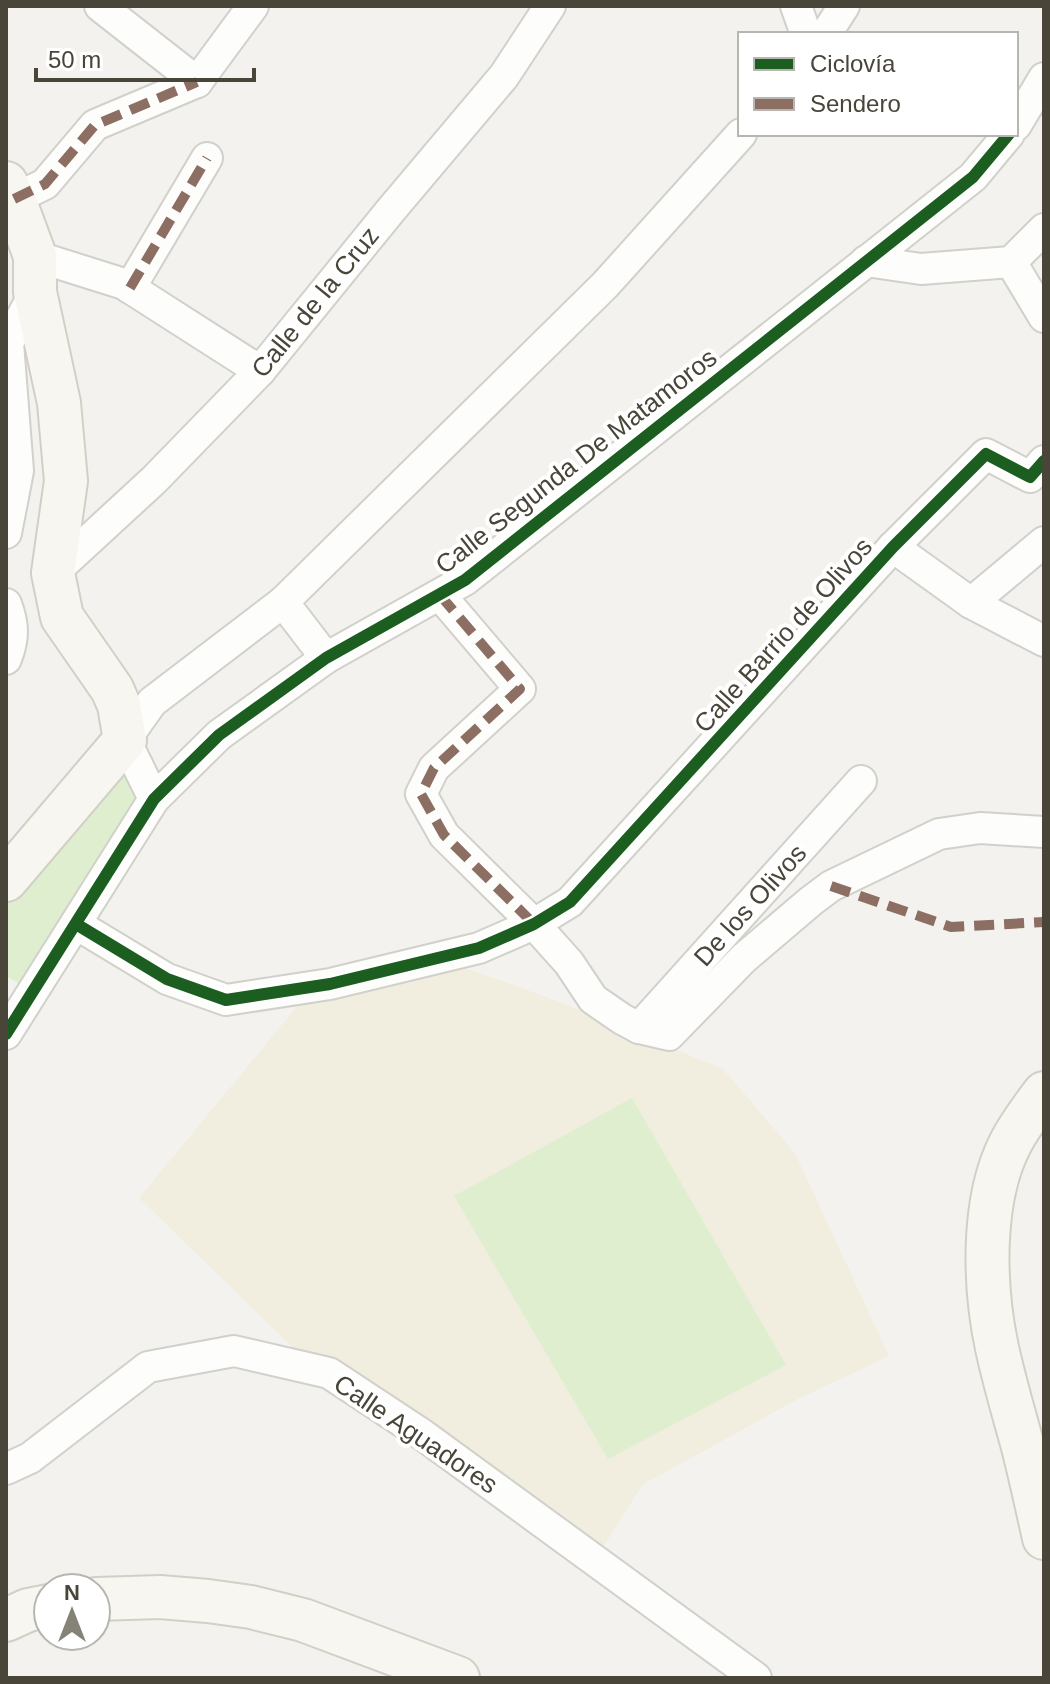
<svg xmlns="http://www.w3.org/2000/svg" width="1050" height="1684" font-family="Helvetica,sans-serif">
	<rect width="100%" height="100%" fill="#f3f2ee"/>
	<path fill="#f1eee0" d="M457,965l98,35 168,69 72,84 94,203 -91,43 -156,86 -44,70 -307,-209 -152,-148 159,-193z"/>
	<g fill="#deeecf">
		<path d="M130,762l15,33 -123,190 -16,-9v-72z"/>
		<path d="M632,1098l154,267 -178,94 -154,-263z"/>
	</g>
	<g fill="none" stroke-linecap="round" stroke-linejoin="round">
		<g stroke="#d1d0cb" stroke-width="34">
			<g id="street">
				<path d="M100,6l97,76"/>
				<path d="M796,6l10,28"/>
				<path d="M826,34l18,-28"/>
				<path d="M197,82l56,-76"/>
				<path d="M1016,125l28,-47"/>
				<path d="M14,199l31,-15 50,-59 102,-43"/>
				<path d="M35,256l89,28 136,87"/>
				<path d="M866,261l55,8 90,-7 33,-33"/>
				<path d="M1011,262l33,55"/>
				<path d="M130,288l77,-130"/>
				<path d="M6,533l12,-62 -10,-128 27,-51"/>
				<path d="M893,547l78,56 73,38"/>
				<path d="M53,573l101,-93 106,-109 131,-161 113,-134 46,-70"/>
				<path d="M440,595l80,94 -86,79 -13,26 23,41 90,89 35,39 24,36 29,20 17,9 30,7 75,-77 67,-57 20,-15 108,-52 41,-6 64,4"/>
				<path d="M283,602l43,56"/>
				<path d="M971,603l73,-61"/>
				<path d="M6,604c8,21 8,34 0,55"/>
				<path d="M154,799l-29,-59 27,-38 131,-100 322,-317 136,-151"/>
				<path d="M76,924l91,55 59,21 104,-16 149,-36 55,-24 36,-22 323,-355 93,-93 44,23 14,-16"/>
				<path d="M639,1028l222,-247"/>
				<path d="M6,1034l148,-235 65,-64 107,-77 139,-78 508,-403 36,-43"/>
				<path d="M6,1469l24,-11 118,-91 86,-16 95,22 94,62 333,243"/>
			</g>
		</g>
		<g stroke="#d2d0c5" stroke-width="46">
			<g id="secondary">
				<path d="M6,183l8,16 21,57v36l24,111 7,78 -13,92 9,44 50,72 7,16 6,35 -119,140"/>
				<path d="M1044,1093c-12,16 -25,33 -34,51 -29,57 -26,143 -13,204 7,32 16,63 25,95 8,31 15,63 22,95"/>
				<path d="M96,1599l64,-2 48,4 43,6 52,13 155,58"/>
				<path d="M6,1620l22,-10 20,-4"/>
			</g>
		</g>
		<use href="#street" stroke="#fdfdfc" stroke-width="30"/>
		<use href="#secondary" stroke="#f7f6f1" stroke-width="42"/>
		<g stroke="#8d6e63" stroke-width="10" stroke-dasharray="20 10" stroke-linecap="butt">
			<path d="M14,199l31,-15 50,-59 102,-43"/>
			<path d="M130,288l77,-130"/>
			<path d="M440,595l80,94 -86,79 -13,26 23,41 90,89"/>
			<path d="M831,886l120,41 93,-5"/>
		</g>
		<g stroke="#fff" stroke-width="17">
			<g id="cycleway">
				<path d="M76,924l91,55 59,21 104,-16 149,-36 55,-24 36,-22 323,-355 93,-93 44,23 14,-16"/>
				<path d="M6,1034l148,-235 65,-64 107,-77 139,-78 508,-403 36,-43"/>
			</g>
		</g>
		<use href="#cycleway" stroke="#1b5e20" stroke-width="12"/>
	</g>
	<g text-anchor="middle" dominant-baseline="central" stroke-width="8" stroke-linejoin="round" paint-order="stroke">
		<g font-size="26" fill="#4a4539" stroke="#fff">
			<text transform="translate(315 302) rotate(-51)">Calle de la Cruz</text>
			<text transform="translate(576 461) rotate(-38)">Calle Segunda De Matamoros</text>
			<text transform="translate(783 635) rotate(-48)">Calle Barrio de Olivos</text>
			<text transform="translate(750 905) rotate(-48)">De los Olivos</text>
			<text transform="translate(416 1434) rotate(34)">Calle Aguadores</text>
		</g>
	</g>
	<rect width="1050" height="1684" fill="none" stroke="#4a4539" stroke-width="16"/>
	<rect x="738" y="32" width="280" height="104" fill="#ffffff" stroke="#b7b5b0" stroke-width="2"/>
	<rect x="754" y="58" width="40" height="12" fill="#1b5e20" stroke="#b7b5b0" stroke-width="2"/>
	<text x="810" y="72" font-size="24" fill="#4a4539">Ciclovía</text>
	<rect x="754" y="98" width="40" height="12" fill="#8d6e63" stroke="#b7b5b0" stroke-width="2"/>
	<text x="810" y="112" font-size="24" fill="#4a4539">Sendero</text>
	<g transform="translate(72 1612)"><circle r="38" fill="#ffffff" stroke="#b7b5b0" stroke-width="2"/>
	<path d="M0-6L14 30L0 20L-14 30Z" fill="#858278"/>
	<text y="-12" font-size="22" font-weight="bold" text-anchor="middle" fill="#4a4539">N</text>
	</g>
	<path d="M36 68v12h218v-12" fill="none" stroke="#4a4539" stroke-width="4"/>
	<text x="48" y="68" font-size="24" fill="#4a4539" stroke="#ffffff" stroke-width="6" paint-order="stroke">50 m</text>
</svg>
